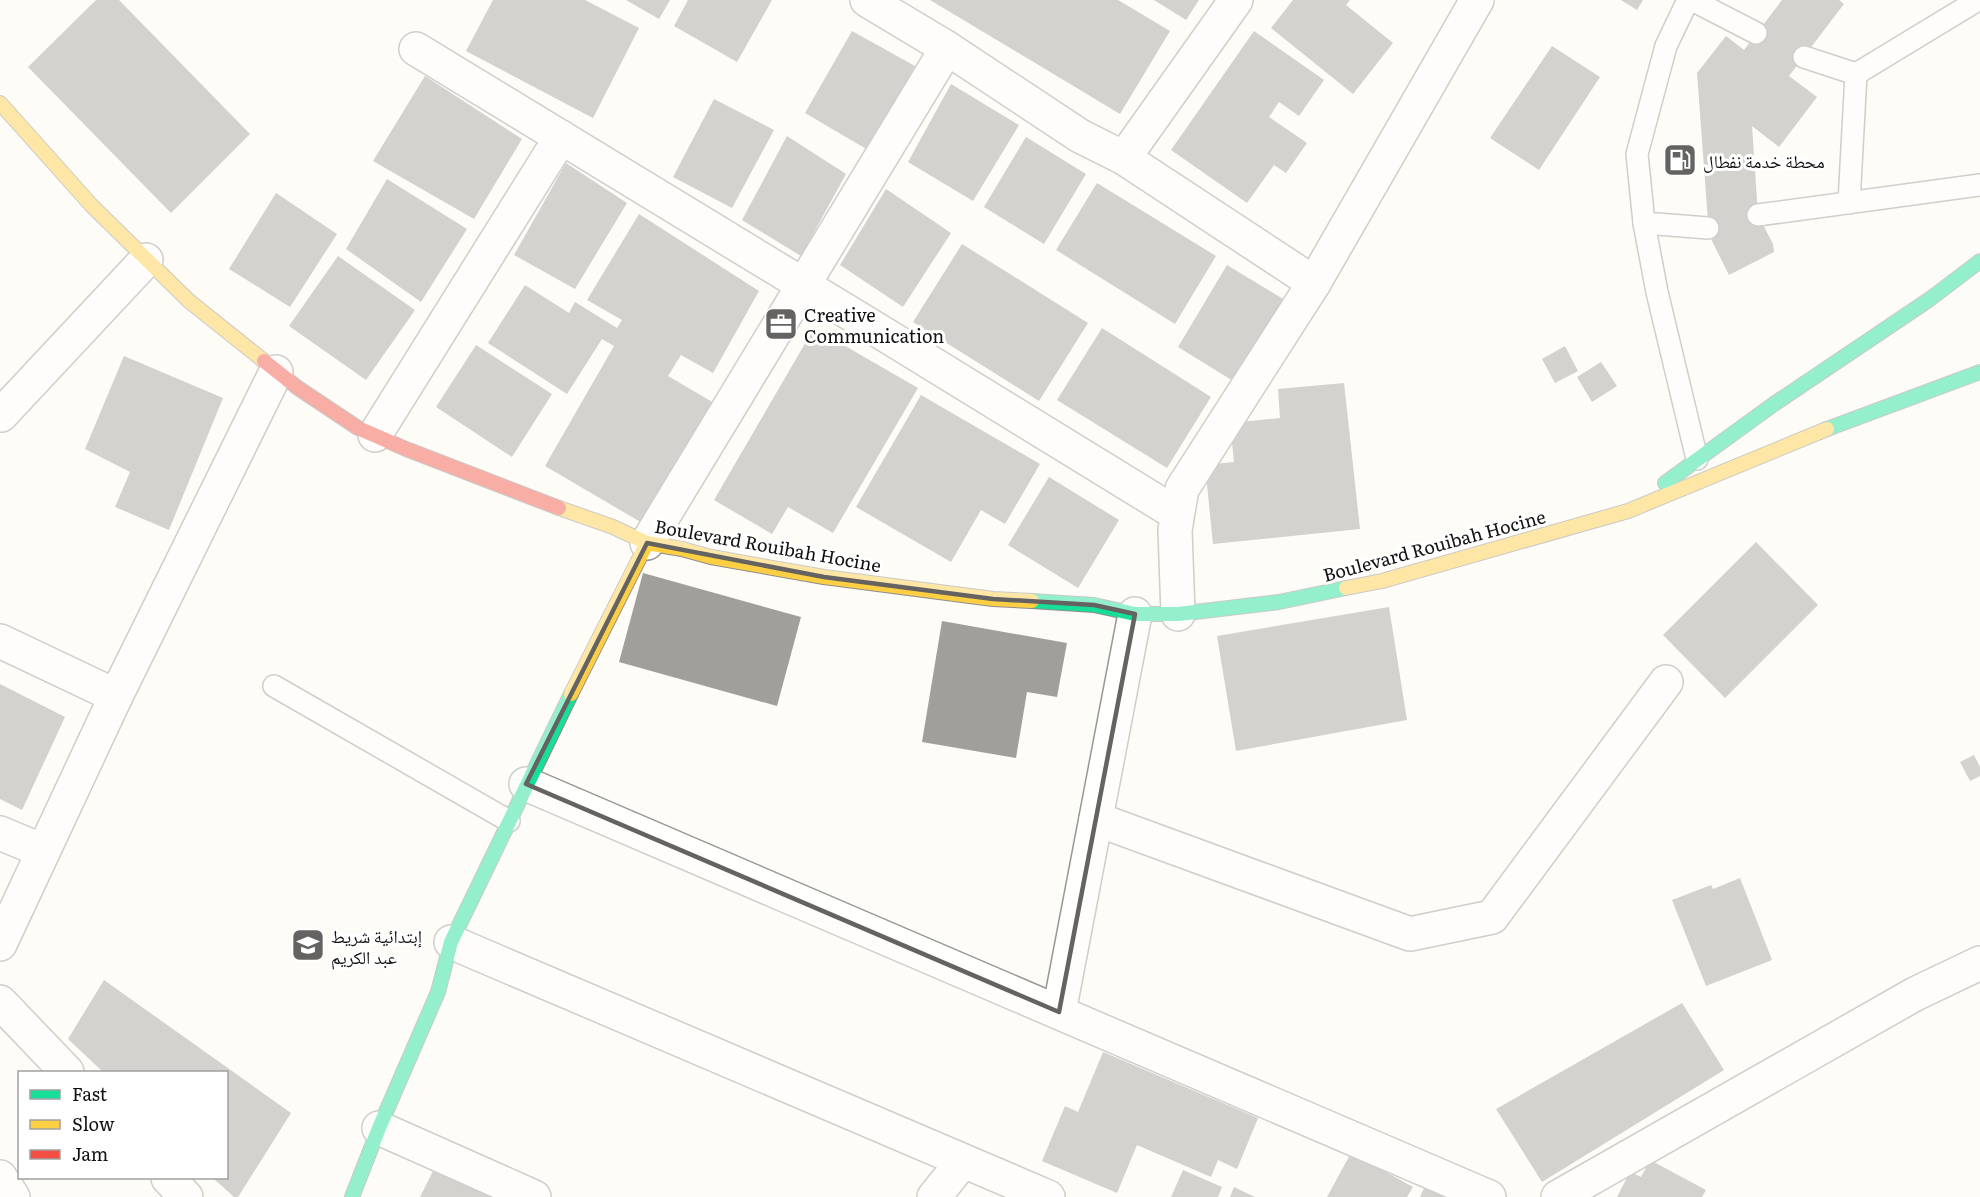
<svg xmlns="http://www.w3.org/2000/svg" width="1980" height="1197" font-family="Literata,'Noto Naskh Arabic',serif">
	<rect width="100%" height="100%" fill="#fdfcf7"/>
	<g fill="#a19f9c">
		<path d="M96,0h23l131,134 -79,79 -143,-146z"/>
		<path d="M493,0h92l54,28 -46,90 -127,-67z"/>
		<path d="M626,0h44l-11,19z"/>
		<path d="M688,0h84l-35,62 -63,-36z"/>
		<path d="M930,0h188l52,31 -50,83z"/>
		<path d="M1154,0h45l-13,20z"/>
		<path d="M1293,0h57l-4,5 47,38 -40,51 -82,-66z"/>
		<path d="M1621,0h22l-6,10z"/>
		<path d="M1782,0h57l5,4 -55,72 28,21 -38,50 -27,-21 6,89 15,29 1,8 -45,23 -20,-40 -12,-162 29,-37 18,14z"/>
		<path d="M852,31l63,35 -47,84 -63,-37z"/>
		<path d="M1254,31l70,49 -25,36 -20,-14 -10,15 38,26 -21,30 -12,-8 -27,38 -76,-53z"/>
		<path d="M1552,46l48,31 -61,93 -49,-32z"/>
		<path d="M425,76l97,63 -48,80 -101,-58z"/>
		<path d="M951,84l68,41 -46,76 -65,-39z"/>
		<path d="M714,99l60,31 -42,78 -59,-31z"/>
		<path d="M787,136l59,38 -45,82 -59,-36z"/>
		<path d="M1026,137l60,37 -42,70 -60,-37z"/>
		<path d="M566,163l61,40 -52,86 -61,-34z"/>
		<path d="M387,179l80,50 -46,73 -75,-53z"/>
		<path d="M1097,183l119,73 -41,68 -119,-74z"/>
		<path d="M886,189l65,44 -48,74 -63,-42z"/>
		<path d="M276,193l61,41 -47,73 -61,-38z"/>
		<path d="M639,214l120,77 -46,82 -32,-18 -13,21 46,27 -70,121 -99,-58 69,-120 -12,-7 -35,55 -79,-51 37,-58 44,28 6,-11 42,26 5,-8 -35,-20z"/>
		<path d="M962,244l126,79 -49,78 -126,-79z"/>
		<path d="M338,256l77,54 -49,70 -77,-54z"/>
		<path d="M1227,265l66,40 -50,82 -65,-40z"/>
		<path d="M814,328l104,60 -85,145 -45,-26 -16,27 -58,-34z"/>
		<path d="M1102,328l109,69 -44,71 -110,-68z"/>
		<path d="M476,345l76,49 -40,63 -76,-50z"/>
		<path d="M1565,346l13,25 -23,12 -13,-24z"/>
		<path d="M124,356l99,42 -54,132 -54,-23 15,-35 -45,-23z"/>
		<path d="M1601,362l16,24 -25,16 -15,-25z"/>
		<path d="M1344,383l16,146 -147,15 -8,-79 29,-3 -4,-39 50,-5 -2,-29z"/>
		<path d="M921,395l119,69 -35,60 -24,-14 -30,52 -95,-55z"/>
		<path d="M1049,477l70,43 -41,68 -70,-43z"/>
		<path d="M1756,542l62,63 -93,93 -62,-63z"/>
		<path d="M643,573l158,44 -24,89 -158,-44z"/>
		<path d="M1389,607l18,113 -171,31 -19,-115z"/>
		<path d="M942,621l125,22 -10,54 -30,-5 -11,66 -94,-16z"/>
		<path d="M0,684l65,33 -43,93 -22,-11z"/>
		<path d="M1974,755l6,12v9l-10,5 -10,-19z"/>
		<path d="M1740,878l32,82 -66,26 -34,-86 39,-15 2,4z"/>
		<path d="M104,980l187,133 -53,84h-4l-21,-19h13v-106h-123l-35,-33z"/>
		<path d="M1682,1003l42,67 -182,112 -46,-73z"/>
		<path d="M1103,1052l155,66 -21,51 -19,-9 -7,17 -74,-32 -20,48 -75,-32 23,-55 13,6z"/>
		<path d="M1351,1153l62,34 -6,10h-80z"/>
		<path d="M1650,1160l56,30 -4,7h-85l13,-25 11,5z"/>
		<path d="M435,1167l67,30h-82z"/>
		<path d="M1183,1170l39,17 -4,10h-47z"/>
		<path d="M1427,1182l32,15h-39z"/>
		<path d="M1234,1187l21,10h-25z"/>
	</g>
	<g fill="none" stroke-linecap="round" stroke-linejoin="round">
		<g stroke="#979795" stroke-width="24">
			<g id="lane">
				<path d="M1688,0l-22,46 -29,108 7,69 13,69 40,167"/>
				<path d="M1692,0l64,33"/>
				<path d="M1804,57l52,17 122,-74"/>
				<path d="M1849,203l7,-129"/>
				<path d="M1758,215l222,-30"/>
				<path d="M1644,223l64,5"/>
				<path d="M274,686l235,135"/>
			</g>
		</g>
		<g stroke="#979795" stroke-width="36">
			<g id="street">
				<path d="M867,0l80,48 133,88 44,22 190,125"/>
				<path d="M416,49c254,154 508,309 761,465"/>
				<path d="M1124,158l112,-158"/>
				<path d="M0,414l1,1 145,-155"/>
				<path d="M375,435l186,-298"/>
				<path d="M647,543l300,-495"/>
				<path d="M1178,614l-3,-84 7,-41 132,-206 163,-283"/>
				<path d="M0,641l116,55"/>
				<path d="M526,784l963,413"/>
				<path d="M1096,819l314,115 82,-17 174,-235"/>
				<path d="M0,833l43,18"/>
				<path d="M451,942l597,255"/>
				<path d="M0,944l116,-248 160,-324"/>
				<path d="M0,1002l67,70"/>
				<path d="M1059,1012l76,-398"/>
				<path d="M379,1128l155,69"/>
				<path d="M0,1177l13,20"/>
				<path d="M168,1178l18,19"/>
				<path d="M934,1197l29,-36"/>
				<path d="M1558,1197l357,-203 65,-31"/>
			</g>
		</g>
		<g stroke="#8e8d8b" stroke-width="16">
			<g id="fast">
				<path d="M1827,429l153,-57"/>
				<path d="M1665,483l109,-79 156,-105 50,-38"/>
				<path d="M1032,601l62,4 41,9h43l101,-12 67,-14"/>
				<path d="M352,1197l27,-69 59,-136 13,-50 120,-248"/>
			</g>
		</g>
		<g stroke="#8e8d8b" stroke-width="16">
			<g id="slow">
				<path d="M0,103l92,103 97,95 75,60"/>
				<path d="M559,508l54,19 34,16 35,6 29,8 113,20 169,22 39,2"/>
				<path d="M1346,588l36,-7 246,-70 199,-82"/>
				<path d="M571,694l76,-151"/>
			</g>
		</g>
		<g stroke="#8e8d8b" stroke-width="16">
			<path id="jam" d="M264,361l34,27 60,40 48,21 153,59"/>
		</g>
		<use href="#lane" stroke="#fffffe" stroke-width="21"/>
		<use href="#street" stroke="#fffffe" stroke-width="33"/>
		<use href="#fast" stroke="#16e098" stroke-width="14"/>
		<use href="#slow" stroke="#ffcf43" stroke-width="14"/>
		<use href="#jam" stroke="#f24e42" stroke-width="14"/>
	</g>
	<path d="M0 0H1980V1197H0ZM647,543l177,34 169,22 101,6 41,9 -76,398 -533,-228z" fill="#fdfcf7" fill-opacity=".55" fill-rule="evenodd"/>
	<path fill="none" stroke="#646362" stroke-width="4.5" stroke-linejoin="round" d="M647,543l177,34 169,22 101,6 41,9 -76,398 -533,-228z"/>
	<defs>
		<g id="fuel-square" transform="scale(1.725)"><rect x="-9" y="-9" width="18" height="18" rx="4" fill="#646362" stroke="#fff"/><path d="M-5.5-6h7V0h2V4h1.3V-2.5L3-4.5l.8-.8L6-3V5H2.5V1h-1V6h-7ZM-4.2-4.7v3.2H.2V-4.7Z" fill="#fff"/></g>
		<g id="office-square" transform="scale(1.725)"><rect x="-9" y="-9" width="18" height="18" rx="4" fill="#646362" stroke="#fff"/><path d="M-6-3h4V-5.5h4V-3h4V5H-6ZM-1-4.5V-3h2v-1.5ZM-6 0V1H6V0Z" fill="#fff"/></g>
		<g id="school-square" transform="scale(1.725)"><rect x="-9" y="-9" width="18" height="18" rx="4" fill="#646362" stroke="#fff"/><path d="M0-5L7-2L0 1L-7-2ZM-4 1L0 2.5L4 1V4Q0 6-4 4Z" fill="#fff"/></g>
	</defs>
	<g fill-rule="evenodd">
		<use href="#fuel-square" x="1680" y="160"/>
		<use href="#office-square" x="781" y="324"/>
		<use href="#school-square" x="308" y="945"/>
	</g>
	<g text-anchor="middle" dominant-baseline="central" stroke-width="6" stroke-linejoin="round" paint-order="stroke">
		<g font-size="18" fill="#111" stroke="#fff" text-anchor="start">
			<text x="1703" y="160">محطة خدمة نفطال</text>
			<text x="804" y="314">Creative<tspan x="804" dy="21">Communication</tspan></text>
			<text x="331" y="935">إبتدائية شريط<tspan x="331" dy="21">عبد الكريم</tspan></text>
		</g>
		<g font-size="18" fill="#111" stroke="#fff">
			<text transform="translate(768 545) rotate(10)">Boulevard Rouibah Hocine</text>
			<text transform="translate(1434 545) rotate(-15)">Boulevard Rouibah Hocine</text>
		</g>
	</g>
	<rect x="18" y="1071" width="210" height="108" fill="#ffffff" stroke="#a0a0a0" stroke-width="1.5"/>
	<rect x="30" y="1090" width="30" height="9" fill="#16e098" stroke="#a0a0a0" stroke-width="1.5"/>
	<text x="72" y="1101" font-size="18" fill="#111111">Fast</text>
	<rect x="30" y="1120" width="30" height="9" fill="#ffcf43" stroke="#a0a0a0" stroke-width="1.5"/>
	<text x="72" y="1131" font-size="18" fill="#111111">Slow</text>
	<rect x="30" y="1150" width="30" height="9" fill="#f24e42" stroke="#a0a0a0" stroke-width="1.5"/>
	<text x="72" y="1161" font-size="18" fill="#111111">Jam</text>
</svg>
